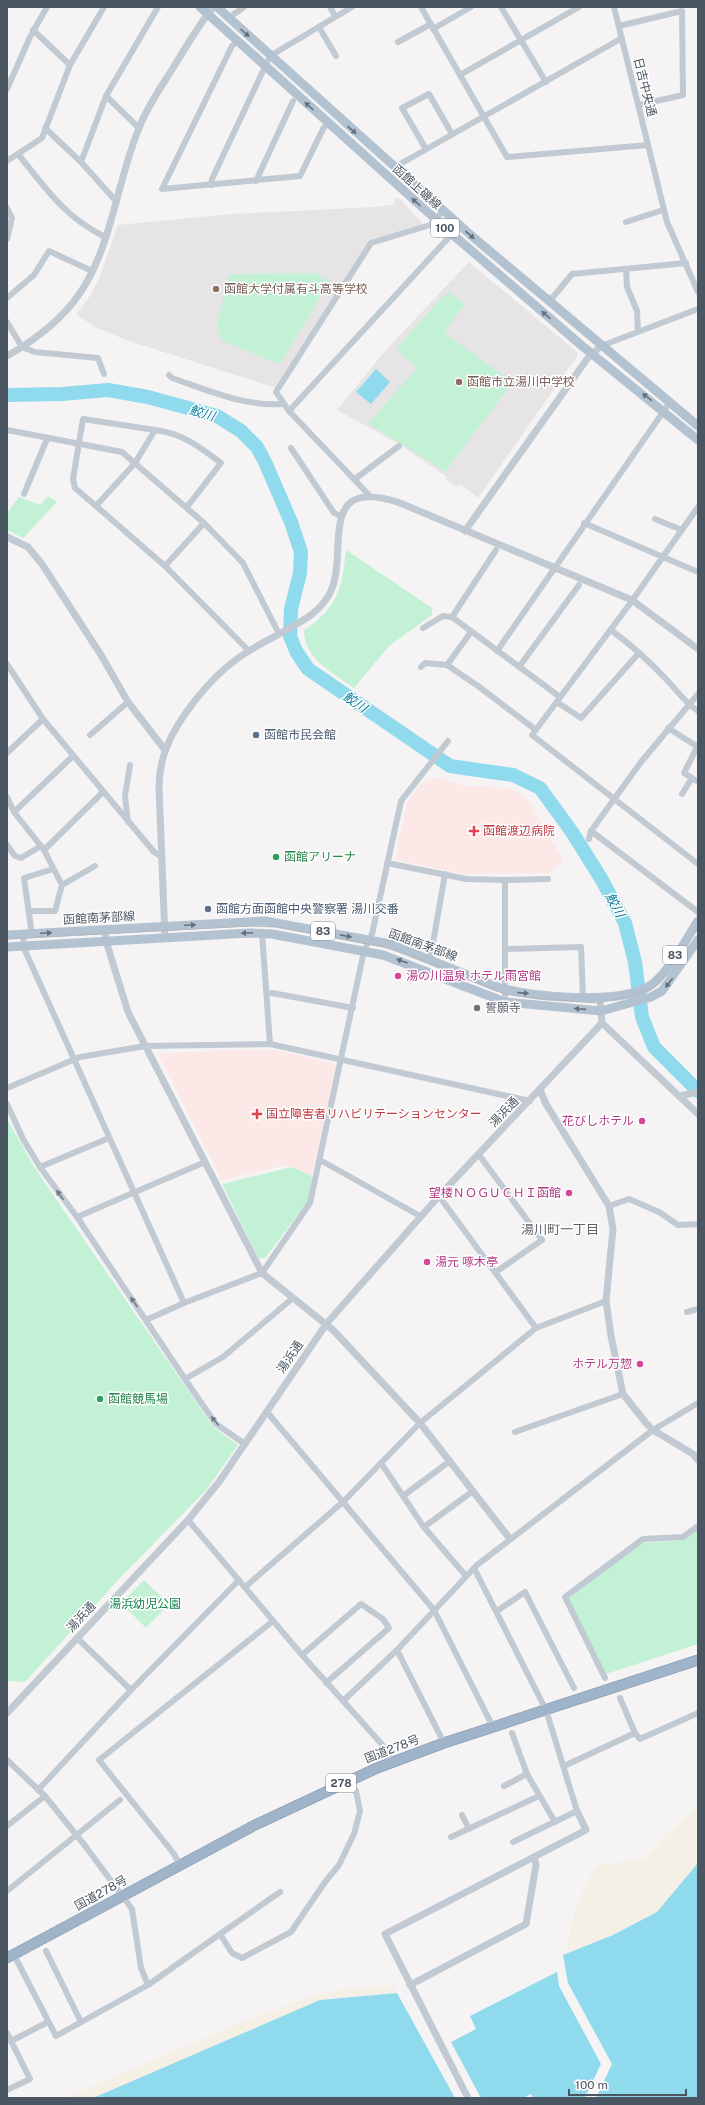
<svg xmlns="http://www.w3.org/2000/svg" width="705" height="2105" font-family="'Public Sans','Noto Sans JP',sans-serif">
	<rect width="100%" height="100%" fill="#f5f3f3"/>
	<g fill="#e6e4e5">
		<path d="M399,198l25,27 -54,16 -94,147 -150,-48 -31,-13 -19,-13 12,-15 11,-20 19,-54 113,-11 144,-7 20,-3 -1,-5z"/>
		<path d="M469,262l107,89 2,4 -100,143 -18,-14 -2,3 -12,-7 1,-3 -50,-34 -60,-33 48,-59z"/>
	</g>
	<g fill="#fce8e6">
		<path d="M436,777l29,9 44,2 12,6 8,7 34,59 -14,13 -85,1 -69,-14 12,-58 14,-18z"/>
		<path d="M271,1049l66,15 -25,111 -27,-10 -63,15 -63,-124 4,-3z"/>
	</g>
	<g fill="#c3f1d5">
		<path d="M315,273l15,8 -50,83 -58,-23 -5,-16 12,-51z"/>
		<path d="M449,292l16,12 -21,29 69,49 -68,90 -48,-31 -29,-17 49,-56 -21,-19 40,-45z"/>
		<path d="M48,496l9,6 -34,36 -16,-8v-17l12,-16 21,8z"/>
		<path d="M346,550l86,58v7l-43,31 -35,42c-21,-15 -50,-29 -50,-58 34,-22 38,-42 42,-80z"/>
		<path d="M7,1119l29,51 178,258 24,17 -32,45 -87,89 -94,103 -18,-1z"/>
		<path d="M292,1167l20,9 -4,25 -42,56 -7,2 -37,-75z"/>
		<path d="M698,1530v114l-92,30 -38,-76 74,-55 42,-3z"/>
		<path d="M144,1580l25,24 -23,24 -25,-25z"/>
	</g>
	<g fill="#f5f0e5">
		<path d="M698,1807v56l-41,49 -44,23 -47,19 10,-49 20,-39 48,-7 20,-22z"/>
		<path d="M393,1985l4,8 -77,7 -227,98h-29l164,-70 90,-35z"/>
	</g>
	<g fill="#90daee">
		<path d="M376,369l14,13 -19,22 -15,-12z"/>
		<path d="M698,1863v235h-102l16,-34 -44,-81 -5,-28 50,-20 44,-23z"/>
		<path d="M557,1972l2,14 42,78 -16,33 -52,1 -2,-4 -8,4h-42l-30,-56 25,-13 -6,-13z"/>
		<path d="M397,1993l58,105h-362l227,-98z"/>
	</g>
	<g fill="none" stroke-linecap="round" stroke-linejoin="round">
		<path stroke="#90daee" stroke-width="14" d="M7,395l55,-1 46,-4 40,7 69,19 24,15 16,16 8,15 26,60 10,30 -1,21 -9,36 -1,27 6,15 12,18 142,97 63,9 27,13 32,44 30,48 23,43 10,39 7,55 12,30 44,44"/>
		<g stroke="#7690ad" stroke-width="11">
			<path id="trunk" d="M7,1958l248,-133 122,-57 67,-25 254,-83"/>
		</g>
		<g stroke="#c1cad2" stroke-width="6">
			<path d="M330,7l5,9"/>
			<path d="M421,7l86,150 141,-12"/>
			<path d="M501,7l45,75"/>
			<path d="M614,7l53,215 31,70"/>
			<path d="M234,14l10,-7"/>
			<path d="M619,26l63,-15 1,84 -44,10"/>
			<path d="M319,27l17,29"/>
			<path d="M433,29l38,-22"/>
			<path d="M33,30l37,35"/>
			<path d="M237,41l-5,5 -70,143 138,-13 23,-47 5,-6"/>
			<path d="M398,42l33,-18"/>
			<path d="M460,75l119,-68"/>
			<path d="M7,89l23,-52 17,-30"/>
			<path d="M106,96l33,32"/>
			<path d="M45,128l36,34 34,38"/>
			<path d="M426,149l-24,-41 27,-14 23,40"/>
			<path d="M18,154c27,33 46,63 87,83"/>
			<path d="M7,161l35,-23 28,-73 34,-58"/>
			<path d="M81,162l25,-66 52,-89"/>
			<path d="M395,167l227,-129"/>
			<path d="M256,181l37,-80"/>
			<path d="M211,185l1,-6 58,-123 82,-49"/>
			<path d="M7,208l5,10 -5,21"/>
			<path d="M626,222l37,-12"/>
			<path d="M626,269l1,18 10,24 1,20"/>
			<path d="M7,298l27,-23 15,-24 43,20"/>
			<path d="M549,302l23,-28 114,-11"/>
			<path d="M7,322l15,25 13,5 63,6 6,16"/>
			<path d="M601,346l97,-37"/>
			<path d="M169,375l3,3c35,12 73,29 111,26"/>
			<path d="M289,411l-13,-19 95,-149 59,-18 13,-14"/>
			<path d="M7,430l115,22 82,71 39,40 36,71 2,-1"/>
			<path d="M291,448l43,65 7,3"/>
			<path d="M355,479l44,-33"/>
			<path d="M24,494l23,-55"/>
			<path d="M369,495l-80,-84 163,-177"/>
			<path d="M96,506l-21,-18 -2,-9 10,-60 72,11"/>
			<path d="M187,507l34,-44c-21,-16 -39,-30 -66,-33l-20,33 -39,43 69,60 84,85"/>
			<path d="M698,507l-69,98 -97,130 166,129"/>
			<path d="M655,519l27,11"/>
			<path d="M584,523l114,49"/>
			<path d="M165,566l39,-43"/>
			<path d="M452,617l44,-67"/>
			<path d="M423,628l20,-12 9,1 108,80"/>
			<path d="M611,630c19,14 37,30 54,48 11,11 20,25 33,33"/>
			<path d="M497,651l173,-249"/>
			<path d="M7,664l36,55 111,133 8,5"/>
			<path d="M447,665l24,-33"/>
			<path d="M421,667l4,-4 22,2 31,21 58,44"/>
			<path d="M519,667l60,-82"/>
			<path d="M557,702l24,16 58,-65"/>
			<path d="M668,728l30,19"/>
			<path d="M90,735l38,-33"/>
			<path d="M697,747l-13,26 14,9"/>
			<path d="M7,753l36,-34"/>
			<path d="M682,794l10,-16"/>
			<path d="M7,797l7,15 30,38 18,35 -7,26h-25"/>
			<path d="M14,812l59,-56"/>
			<path d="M128,822l-3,-26 5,-31"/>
			<path d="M591,831l107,81"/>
			<path d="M589,839l2,-8 50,-69 57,-68"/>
			<path d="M7,845l8,11 6,2 20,-12"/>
			<path d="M44,850l59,-58"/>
			<path d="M387,863l79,16 39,1v122"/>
			<path d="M505,880l43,-1"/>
			<path d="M62,885l33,-19"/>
			<path d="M31,928l-7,-50 29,-9"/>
			<path d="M262,933l8,111"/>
			<path d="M24,934l-1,12 161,357"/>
			<path d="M505,949l76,-2 2,50"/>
			<path d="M430,960l15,-86"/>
			<path d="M272,993l81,15"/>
			<path d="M7,1088l73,-31 65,-11 125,-2 260,57"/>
			<path d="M7,1104l16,35 17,28 37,50 116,174 23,33 29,20"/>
			<path d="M479,1155l63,85 -46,32"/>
			<path d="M320,1160l100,56"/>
			<path d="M40,1167l69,-29"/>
			<path d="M439,1196l97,132"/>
			<path d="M609,1206l20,-7 30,13 19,13 20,-1"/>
			<path d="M77,1217l128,-55"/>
			<path d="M687,1312l11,-3"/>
			<path d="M146,1320l38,-17 78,-30 48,-70 54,-252 8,-17 29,-133 47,-60"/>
			<path d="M185,1379l38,-22 70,-59"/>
			<path d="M267,1412l167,198 59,117"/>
			<path d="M515,1432l108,-38"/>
			<path d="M381,1463l42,63 43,50"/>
			<path d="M403,1496l47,-35"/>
			<path d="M188,1520l114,135 85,95 4,12"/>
			<path d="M424,1527l49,-36"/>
			<path d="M474,1568l72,142 31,101 -64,31"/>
			<path d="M245,1587l99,-86 76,-78 116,-95 70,-27"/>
			<path d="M497,1611l28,-19 49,96"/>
			<path d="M77,1638l54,52"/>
			<path d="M397,1650l47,93"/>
			<path d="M302,1655l59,-51 22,15 6,9 -63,55"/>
			<path d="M605,1678l-40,-81 78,-58 40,-2 15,-11"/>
			<path d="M343,1701l54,-51 80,-85 176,-135 45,-27"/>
			<path d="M512,1733l15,41 28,48"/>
			<path d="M635,1733l5,6 58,-26"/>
			<path d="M7,1760l38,36 41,51 46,62 9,59 7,17"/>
			<path d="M564,1766l71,-33 -15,-35"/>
			<path d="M504,1786l23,-12"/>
			<path d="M38,1790l93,-100 108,-110"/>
			<path d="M462,1815l7,14"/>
			<path d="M7,1826l38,-30"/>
			<path d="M451,1837l88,-41"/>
			<path d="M180,1865l-6,-11 -75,-94 174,-139"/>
			<path d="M7,1891l113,-91"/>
			<path d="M220,1934l60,-42"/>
			<path d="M46,1951l35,71"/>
			<path d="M14,1955l42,81 92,-51 72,-51 12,19 10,5 49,-26 34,-50 14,-17 15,-31 6,-23 -4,-20"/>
			<path d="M7,2033l23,46 -23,11"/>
			<path d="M11,2041l37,-19"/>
		</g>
		<g stroke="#c1cad2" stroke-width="7">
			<path d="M7,356c28,-16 54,-35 73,-63 32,-47 37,-112 59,-165 8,-21 22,-41 34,-60 13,-21 25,-42 40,-61"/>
			<path d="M465,531l122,-172 14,-13"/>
			<path d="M7,537l21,10 14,17 59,91 27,47 37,48"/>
			<path d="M281,633c19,-11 38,-19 49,-40 20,-40 -16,-119 70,-90l232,97 66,49"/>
			<path d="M105,930l1,11 22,71 134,261 71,57 87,93 90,116"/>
			<path d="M165,938l-6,-150c0,-13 2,-26 7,-39 11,-30 44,-71 71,-90 13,-10 28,-17 42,-25"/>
			<path d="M600,999l2,24 96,91"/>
			<path d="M540,1090l6,14 63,102 4,23 -7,72 5,35 12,58 23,29 7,7 40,24 5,6"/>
			<path d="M679,1096l19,-4"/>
			<path d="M7,1713l181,-193 31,-38 108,-159 112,-127 163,-173"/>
			<path d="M410,1985l116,-61 10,-59 -2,-8"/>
			<path d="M468,2098l-83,-164 201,-104 -9,-19"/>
		</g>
		<g stroke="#b3c2d1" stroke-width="9">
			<path d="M200,7l252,227 129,111 117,95"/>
			<path d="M217,7l256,230 225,189"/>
			<path d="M7,935l258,-14 125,23 107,43c35,10 119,18 151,0 19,-11 38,-48 50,-66"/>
			<path d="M7,947l242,-14 23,1 111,21 122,47 96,9 50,-14 11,-6 36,-51"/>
		</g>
		<use href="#trunk" stroke="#9fb4c9" stroke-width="10"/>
		<path stroke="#b5b8bd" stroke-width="1" d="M7,939l243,-13 29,1 105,20 24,8 97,39 21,3 71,6 33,-7 19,-6 10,-6 39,-57"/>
	</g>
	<defs><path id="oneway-solid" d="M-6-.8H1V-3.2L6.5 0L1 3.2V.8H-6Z"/></defs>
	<g fill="#64717d">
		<use href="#oneway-solid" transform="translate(245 33) rotate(42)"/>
		<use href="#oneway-solid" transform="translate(309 106) rotate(-138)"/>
		<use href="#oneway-solid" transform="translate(352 130) rotate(41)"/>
		<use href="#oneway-solid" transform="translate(416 202) rotate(-138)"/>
		<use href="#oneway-solid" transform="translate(470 235) rotate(41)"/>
		<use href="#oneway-solid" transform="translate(546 315) rotate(-139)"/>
		<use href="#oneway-solid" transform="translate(647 397) rotate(-142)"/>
		<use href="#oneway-solid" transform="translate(190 925) rotate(-3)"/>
		<use href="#oneway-solid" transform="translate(46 933) rotate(-3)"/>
		<use href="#oneway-solid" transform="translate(247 933) rotate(178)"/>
		<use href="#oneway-solid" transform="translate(346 936) rotate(11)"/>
		<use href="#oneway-solid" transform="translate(402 961) rotate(-160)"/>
		<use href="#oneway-solid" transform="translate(669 983) rotate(128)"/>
		<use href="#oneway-solid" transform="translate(523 993) rotate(5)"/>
		<use href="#oneway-solid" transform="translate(580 1009) rotate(-176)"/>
	</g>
	<g fill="#6e7983">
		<use href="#oneway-solid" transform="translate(60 1195) rotate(-126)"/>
		<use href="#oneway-solid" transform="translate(134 1302) rotate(-124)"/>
		<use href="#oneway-solid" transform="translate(215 1421) rotate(-131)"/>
	</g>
	<g fill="#8d6e63" stroke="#fff" stroke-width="1.5">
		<circle cx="216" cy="289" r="4"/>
		<circle cx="459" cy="382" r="4"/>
	</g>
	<g fill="#5c6f8a" stroke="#fff" stroke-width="1.5">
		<circle cx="256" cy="735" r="4"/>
		<circle cx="208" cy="909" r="4"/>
	</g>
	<g fill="#e0444e" stroke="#fff" stroke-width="1.5">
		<path d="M472 825h4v4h4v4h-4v4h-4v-4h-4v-4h4z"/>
		<path d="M255 1108h4v4h4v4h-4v4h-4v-4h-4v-4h4z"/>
	</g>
	<g fill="#2e9e5b" stroke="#fff" stroke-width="1.5">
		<circle cx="276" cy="857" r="4"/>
		<circle cx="100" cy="1399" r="4"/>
	</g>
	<g fill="#d1479c" stroke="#fff" stroke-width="1.5">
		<circle cx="398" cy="976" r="4"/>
		<circle cx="642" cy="1121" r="4"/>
		<circle cx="569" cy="1193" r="4"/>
		<circle cx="427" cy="1262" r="4"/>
		<circle cx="640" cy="1364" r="4"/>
	</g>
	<circle fill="#6b7280" stroke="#fff" stroke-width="1.5" cx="477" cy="1008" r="4"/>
	<g text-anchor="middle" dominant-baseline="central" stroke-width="3" stroke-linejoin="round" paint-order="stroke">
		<g fill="#fff" stroke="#808990" stroke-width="1">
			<rect x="431" y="219" width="28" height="18" rx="3"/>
			<rect x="311" y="922" width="24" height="18" rx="3"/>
			<rect x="663" y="946" width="24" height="18" rx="3"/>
			<rect x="326" y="1774" width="30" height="18" rx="3"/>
		</g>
		<g font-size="11" font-weight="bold" fill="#4a5661">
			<text x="445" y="228">100</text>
			<text x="323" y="931">83</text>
			<text x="675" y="955">83</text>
			<text x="341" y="1783">278</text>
		</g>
		<g font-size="12" fill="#4a5661" stroke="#fff">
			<text transform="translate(645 87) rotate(76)">日吉中央通</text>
			<text transform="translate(417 187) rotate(42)">函館上磯線</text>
			<text transform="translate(99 918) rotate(-3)">函館南茅部線</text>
			<text transform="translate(423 945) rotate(20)">函館南茅部線</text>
			<text transform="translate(504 1112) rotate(-46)">湯浜通</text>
			<text transform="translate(290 1357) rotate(-56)">湯浜通</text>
			<text transform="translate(81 1617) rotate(-47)">湯浜通</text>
			<text transform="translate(392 1749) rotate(-21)">国道278号</text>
			<text transform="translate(101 1893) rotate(-29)">国道278号</text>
		</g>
		<g font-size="12" fill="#785e54" stroke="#fff" text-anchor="start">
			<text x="224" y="289">函館大学付属有斗高等学校</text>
			<text x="467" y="382">函館市立湯川中学校</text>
		</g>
		<g font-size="12" fill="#4e5e75" stroke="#fff" text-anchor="start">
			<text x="264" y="735">函館市民会館</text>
			<text x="216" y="909">函館方面函館中央警察署 湯川交番</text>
		</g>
		<g font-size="12" fill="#be3a42" stroke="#fff" text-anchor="start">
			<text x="483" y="831">函館渡辺病院</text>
			<text x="266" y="1114">国立障害者リハビリテーションセンター</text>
		</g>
		<g font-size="12" fill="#27864d" stroke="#fff" text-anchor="start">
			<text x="284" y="857">函館アリーナ</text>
			<text x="108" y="1399">函館競馬場</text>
		</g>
		<g font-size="12" fill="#b23c85" stroke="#fff" text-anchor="end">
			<text x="406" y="976" text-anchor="start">湯の川温泉 ホテル雨宮館</text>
			<text x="634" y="1121">花びしホテル</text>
			<text x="561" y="1193">望楼ＮＯＧＵＣＨＩ函館</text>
			<text x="435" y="1262" text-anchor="start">湯元 啄木亭</text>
			<text x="632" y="1364">ホテル万惣</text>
		</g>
		<g font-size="12" fill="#5b616d" stroke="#fff" text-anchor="start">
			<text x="485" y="1008">誓願寺</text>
		</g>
		<g font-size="12" fill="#17864f" stroke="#fff">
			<text x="145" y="1604">湯浜幼児公園</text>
		</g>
		<g font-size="13" font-style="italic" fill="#0c7c9b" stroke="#fff">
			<text transform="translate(202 413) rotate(17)">鮫川</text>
			<text transform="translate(355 702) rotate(34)">鮫川</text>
			<text transform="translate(615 905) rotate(62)">鮫川</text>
		</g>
		<g font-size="13" fill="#5f6368" stroke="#fff">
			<text x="560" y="1229">湯川町一丁目</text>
		</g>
	</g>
	<rect width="705" height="2105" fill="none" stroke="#4a5661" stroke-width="16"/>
	<path d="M569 2089v6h117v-6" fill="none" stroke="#4a5661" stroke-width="2"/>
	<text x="575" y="2089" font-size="12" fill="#4a5661" stroke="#ffffff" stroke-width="3" paint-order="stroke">100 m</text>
</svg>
